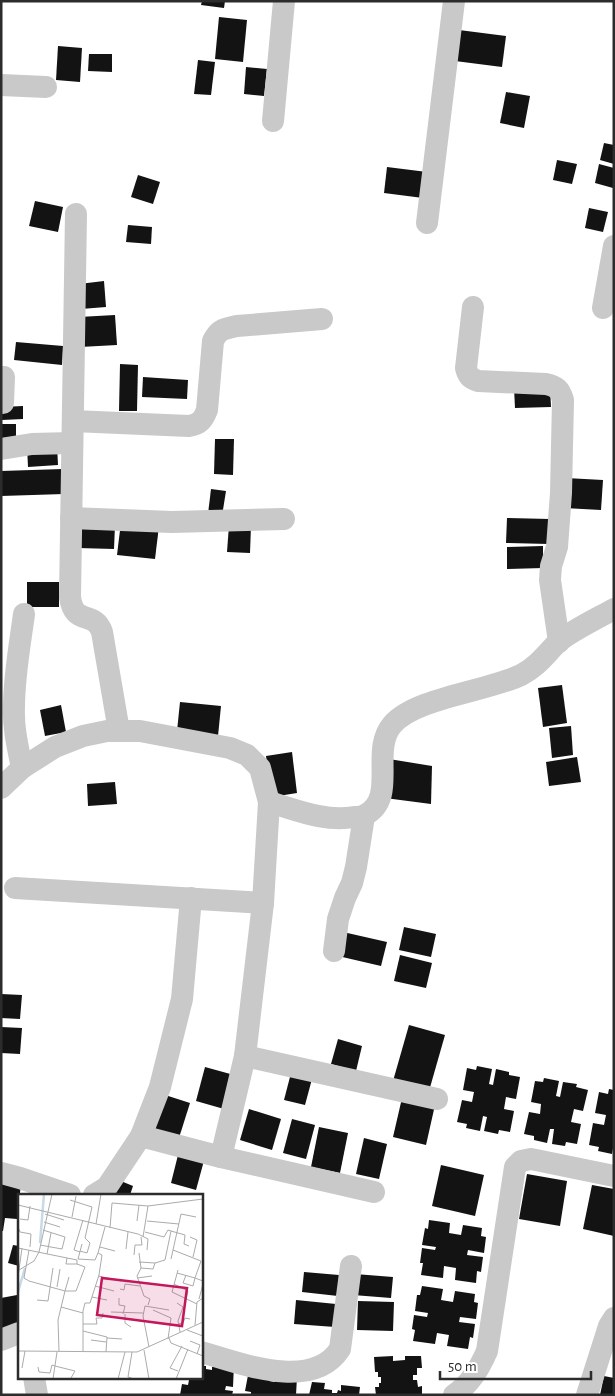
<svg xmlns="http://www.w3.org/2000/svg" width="615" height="1396" font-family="'Alegreya Sans',sans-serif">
	<rect width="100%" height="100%" fill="#fff"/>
	<g fill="#131313">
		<path d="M202,1h23l-1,7 -23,-3z"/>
		<path d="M219,17l28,3 -4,42 -28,-3z"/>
		<path d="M459,30l47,6 -4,31 -47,-6z"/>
		<path d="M58,46l24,2 -2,34 -24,-2z"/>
		<path d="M89,54h23v18l-24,-1z"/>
		<path d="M198,60l17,2 -4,33 -17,-1z"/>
		<path d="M246,67l21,2 -3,27 -20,-2z"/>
		<path d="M506,92l24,4 -6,32 -24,-5z"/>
		<path d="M604,143l10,2v19l-14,-4z"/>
		<path d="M557,160l20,4 -5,20 -19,-4z"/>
		<path d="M599,164l15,4 -1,20 -18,-5z"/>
		<path d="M387,167l40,5 -4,26 -39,-5z"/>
		<path d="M138,175l22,7 -7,22 -22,-7z"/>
		<path d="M35,201l28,6 -5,25 -29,-6z"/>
		<path d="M589,208l19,4 -5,20 -18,-4z"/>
		<path d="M128,225l24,2 -1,17 -25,-2z"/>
		<path d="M104,281l2,26 -25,2 -2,-25z"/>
		<path d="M115,315l2,30 -37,2 -1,-30z"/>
		<path d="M16,342l47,4 -1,19 -48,-5z"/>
		<path d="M120,364l18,1 -1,46h-18z"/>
		<path d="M143,377l45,3 -1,19 -45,-2z"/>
		<path d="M550,387l1,20 -36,1 -1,-20z"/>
		<path d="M23,406v13l-21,1v-13z"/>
		<rect x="1" y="424" width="15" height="18"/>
		<path d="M215,439h19l-1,36 -19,-1z"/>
		<path d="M57,445l1,20 -30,2 -1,-21z"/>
		<path d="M63,469l1,25 -63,2v-25z"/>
		<path d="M566,478l37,2 -2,30 -37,-2z"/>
		<path d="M211,489l15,2 -4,25 -14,-2z"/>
		<path d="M507,518l43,1 -1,25 -43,-1z"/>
		<path d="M121,522l38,4 -4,33 -38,-4z"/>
		<path d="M79,523l36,2 -1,24 -36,-1z"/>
		<path d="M229,525l22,1 -1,27 -23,-1z"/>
		<path d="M543,546v22l-36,1v-22z"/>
		<rect x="27" y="582" width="32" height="25"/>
		<path d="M562,685l5,38 -24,4 -5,-39z"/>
		<path d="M180,702l41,4 -3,30 -41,-5z"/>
		<path d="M61,705l5,27 -21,4 -5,-26z"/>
		<path d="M571,726l2,29 -21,3 -3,-30z"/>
		<path d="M292,752l5,41 -25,4 -6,-41z"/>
		<path d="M577,757l4,25 -32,4 -3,-24z"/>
		<path d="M389,759l43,7 -1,38 -46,-6z"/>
		<path d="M115,782l2,22 -29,2 -1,-22z"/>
		<path d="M404,927l32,7 -5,23 -32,-7z"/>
		<path d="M343,932l44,10 -6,24 -43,-10z"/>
		<path d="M400,955l32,8 -6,25 -32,-7z"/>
		<path d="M1,994l21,1 -2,24 -19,-1z"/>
		<path d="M409,1025l36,10 -16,56 -36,-10z"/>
		<path d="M1,1027l21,1 -2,26 -19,-1z"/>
		<path d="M338,1039l24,7 -6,25 -25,-7z"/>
		<path d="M477,1066l15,3 -3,15 4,1 3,-16 13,3v3l11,2 -4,22 -10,-2 -2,12 10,2 -4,21 -11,-2 -1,4 -14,-3 3,-14 -4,-1 -3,15 -14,-3 1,-4 -10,-2 5,-22 10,2 2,-10 -11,-2 4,-22 9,2z"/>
		<path d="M205,1067l29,8 -10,34 -28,-8z"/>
		<path d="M291,1073l21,6 -7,26 -21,-5z"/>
		<path d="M544,1078l15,3 -3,15 4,1 3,-15 14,2 -1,3 12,3 -5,21 -9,-2 -3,13 10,2 -4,20 -11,-2 -1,4 -13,-2 2,-15h-4l-3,14 -13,-3v-4l-10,-2 5,-22 11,2 1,-10 -10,-2 4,-21 8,1z"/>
		<path d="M609,1089l5,1v53l-2,11 -14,-3 1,-4 -10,-2 4,-22 11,2 2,-10 -11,-2 4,-21 9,2z"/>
		<path d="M162,1094l28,9 -12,38 -28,-9z"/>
		<path d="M402,1098l33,7 -9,40 -33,-8z"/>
		<path d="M249,1109l32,10 -9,31 -32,-10z"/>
		<path d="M292,1119l23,6 -9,34 -23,-6z"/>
		<path d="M319,1127l29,6 -8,40 -29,-6z"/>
		<path d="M364,1138l23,6 -8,35 -23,-5z"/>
		<path d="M179,1151l26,6 -9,33 -25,-7z"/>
		<path d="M441,1165l43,10 -9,41 -43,-10z"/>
		<path d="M527,1174l40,7 -7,45 -41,-7z"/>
		<path d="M116,1179l17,7 -3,9h-19z"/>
		<path d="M1,1182l20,2 -4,35 -12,-1 -2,13h-2z"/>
		<path d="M592,1185l22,4v47l-31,-7z"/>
		<path d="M429,1220l21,3 -1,10 12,2 2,-10 19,3 -1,8 5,1 -2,16 -16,-3 -1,5 16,2 -2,15 -4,-1 -1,12 -21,-3 1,-12 -12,-2 -1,12 -22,-3 2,-12h-3l2,-15 13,2 1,-3 -14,-2 3,-17 3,1z"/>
		<path d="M13,1245l6,1v20l-11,-3z"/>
		<path d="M304,1272l35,3 -1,21 -36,-4z"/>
		<path d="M355,1274l38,3 -2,21 -38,-3z"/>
		<path d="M422,1286l21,3 -2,11 12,2 2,-11 20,3 -1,8 4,1 -2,16 -16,-2 -1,5 16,2 -2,14 -3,-1 -2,12 -21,-3 2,-11 -12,-2 -2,11 -22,-3 2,-11 -3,-1 2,-14 13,2 1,-4 -13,-2 2,-16h3z"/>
		<path d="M17,1295l2,32 -18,3v-32z"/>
		<path d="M296,1300l40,4 -1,23 -41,-3z"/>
		<path d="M358,1301l36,1 -1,29 -36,-1z"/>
		<path d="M393,1356v5l12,-1v-4h16l1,12h-5v7h-4v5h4l1,7 4,-1v9h-46l-1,-8h4v-4h2v-6h-3v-5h-3l-1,-15z"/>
		<path d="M234,1364l-1,23 -7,-1 -1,4 8,1 -1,4h-52l2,-11 6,1 1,-5 -7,-1 1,-2h18v-11h5v3l6,1v-3z"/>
		<path d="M249,1370l21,8 -1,3 6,1v-3l22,-2 -1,18h-45v-3l-6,-1z"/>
		<path d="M604,1376l10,2v17h-14z"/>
		<path d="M312,1382l13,1 -1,6 8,1v3h5l1,-3 3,1v-6l19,2 -1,8h-50z"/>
	</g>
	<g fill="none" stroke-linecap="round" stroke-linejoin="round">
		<g stroke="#c9c9c9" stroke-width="22">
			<path d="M1,85l45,2"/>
			<path d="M273,121l11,-120"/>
			<path d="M76,214l-6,383c4,30 24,12 32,35l17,99"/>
			<path d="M427,223l27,-222"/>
			<path d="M473,307l-7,61c2,8 4,10 12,13l68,3c10,2 14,5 17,16l-2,93 -4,54 -6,19 -1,14 9,62"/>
			<path d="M603,308l11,-62"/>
			<path d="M1,403h2l1,-26"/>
			<path d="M73,421l116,5c11,-2 14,-6 18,-16l6,-69c6,-12 11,-12 24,-15l85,-7"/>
			<path d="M1,449l31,-5 40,-1"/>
			<path d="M71,518l101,4 112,-3"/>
			<path d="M22,768c-4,-20 -9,-40 -8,-61 0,-31 6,-63 10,-93"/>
			<path d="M1,788l21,-20 33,-21 28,-11 24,-5h33l90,17 17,7 13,13 9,34 -6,101 -18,153 -24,101"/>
			<path d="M269,802c28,8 55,20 85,15 3,0 8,0 11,-2 33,-17 5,-64 27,-90 22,-27 96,-34 129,-50 16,-8 25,-21 37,-33 13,-11 40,-24 56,-33"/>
			<path d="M15,888l248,15"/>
			<path d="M334,951l4,-32 7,-21 7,-15 4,-16 8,-51"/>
			<path d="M245,1056l192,43"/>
			<path d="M141,1136l80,21 153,35"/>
			<path d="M1,1173l19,5 50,17"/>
			<path d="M94,1195l13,-8 34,-51 19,-49 22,-88 9,-101"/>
			<path d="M1,1340l18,-7"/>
			<path d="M201,1352c39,11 111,40 139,-3l11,-83"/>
			<path d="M34,1377l3,18"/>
			<path d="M454,1395c17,-12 25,-26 33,-44l28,-184 6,-6 10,-2 83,17"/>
			<path d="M587,1395l22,-69 5,-8"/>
		</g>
	</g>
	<g transform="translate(18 1194)">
		<rect width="185" height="185" fill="#fff"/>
		<path fill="none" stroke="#c7dae7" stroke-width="2.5" d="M22,49l4,-49M0,98l7,-24"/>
		<path fill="none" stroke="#ababab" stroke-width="1" d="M52,6l22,7 -7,31 5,5 -3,10 -7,-2M0,11l120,29 10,5 -1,11M27,20l19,6M54,23l4,-21M2,25l8,1 2,-14M119,27l2,-16M129,27l32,3M26,28l16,5M78,30l5,-30M0,33l2,5 11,2 -1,13M92,34l2,-25 36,3 55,-7M153,37l14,4 -1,9 5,2M127,38l19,5 4,-7M125,43l5,-31M172,43l7,3 -4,17M22,51l22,4 3,-12 -22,-7M82,53l15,4M0,54l59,12v4l8,3 -9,24h-11l-7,29 1,31M108,55l2,-17M11,56l-5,28 5,3 36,10 4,-14M155,56l28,11 -6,17 8,3M62,58l-6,-2 9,-30M121,59l2,15 -4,8 7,20 6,3 -2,6M29,60l4,-21M116,61l1,-10h7l-1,-8M49,64l-1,6h11M60,65l17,1 3,-7M60,65l4,-15M153,65l10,-45 15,3M121,68l16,1M123,74l12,1 2,-6 10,-3 6,-29 -3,-1M1,76l15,-9 5,-9 13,-58M160,76l-6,22 25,12M159,79l18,5 -2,8 -10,-3 3,-8M80,82l23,5M0,83l4,-29M119,84l15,-2M156,90l14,7 -2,8M77,92l19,5M39,93l3,-18M102,95l4,1 1,-6 15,2M74,103l15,3M101,104v7l6,1 -2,8M181,105l4,-15M19,106l11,1 5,-33M159,109l6,4 -5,14 2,11M43,113l22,6M135,116l18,8 -3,21M93,118l32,1M107,120v9l6,4M65,130h14l-1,-6h6l1,-5M160,130l5,-1 2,-5 5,1M177,131l2,-23 6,-4M169,136l16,6M65,137l24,6 -1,15M89,144l15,1M151,144l2,5 32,13M73,146l15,2M172,147l10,4 -3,9M131,153l-6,-31 2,-10 24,4M126,156l5,29M0,157l119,1 66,-30M65,157v-40l2,-8h5l9,-28 3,-20 -4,-2 7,-26M114,158l-4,25 6,2M37,172l20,5 -4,7M20,173l1,5 11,1 2,-8 3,1M4,174l3,-17M160,177l-8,-3 12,-22M35,185l4,-27M100,185l7,-27M158,185l12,-30"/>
		<path fill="#c2185b" fill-opacity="0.15" stroke="#c2185b" stroke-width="2.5" d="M84,84l85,10 -5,38 -85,-11z"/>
		<rect width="185" height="185" fill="none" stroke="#2c2c2c" stroke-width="2.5"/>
	</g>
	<rect width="615" height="1396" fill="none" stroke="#2c2c2c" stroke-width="5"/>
	<path d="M440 1371v8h151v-8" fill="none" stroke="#2c2c2c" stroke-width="2.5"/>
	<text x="448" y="1371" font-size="15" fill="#2c2c2c" stroke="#ffffff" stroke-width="4" paint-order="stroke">50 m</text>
</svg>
